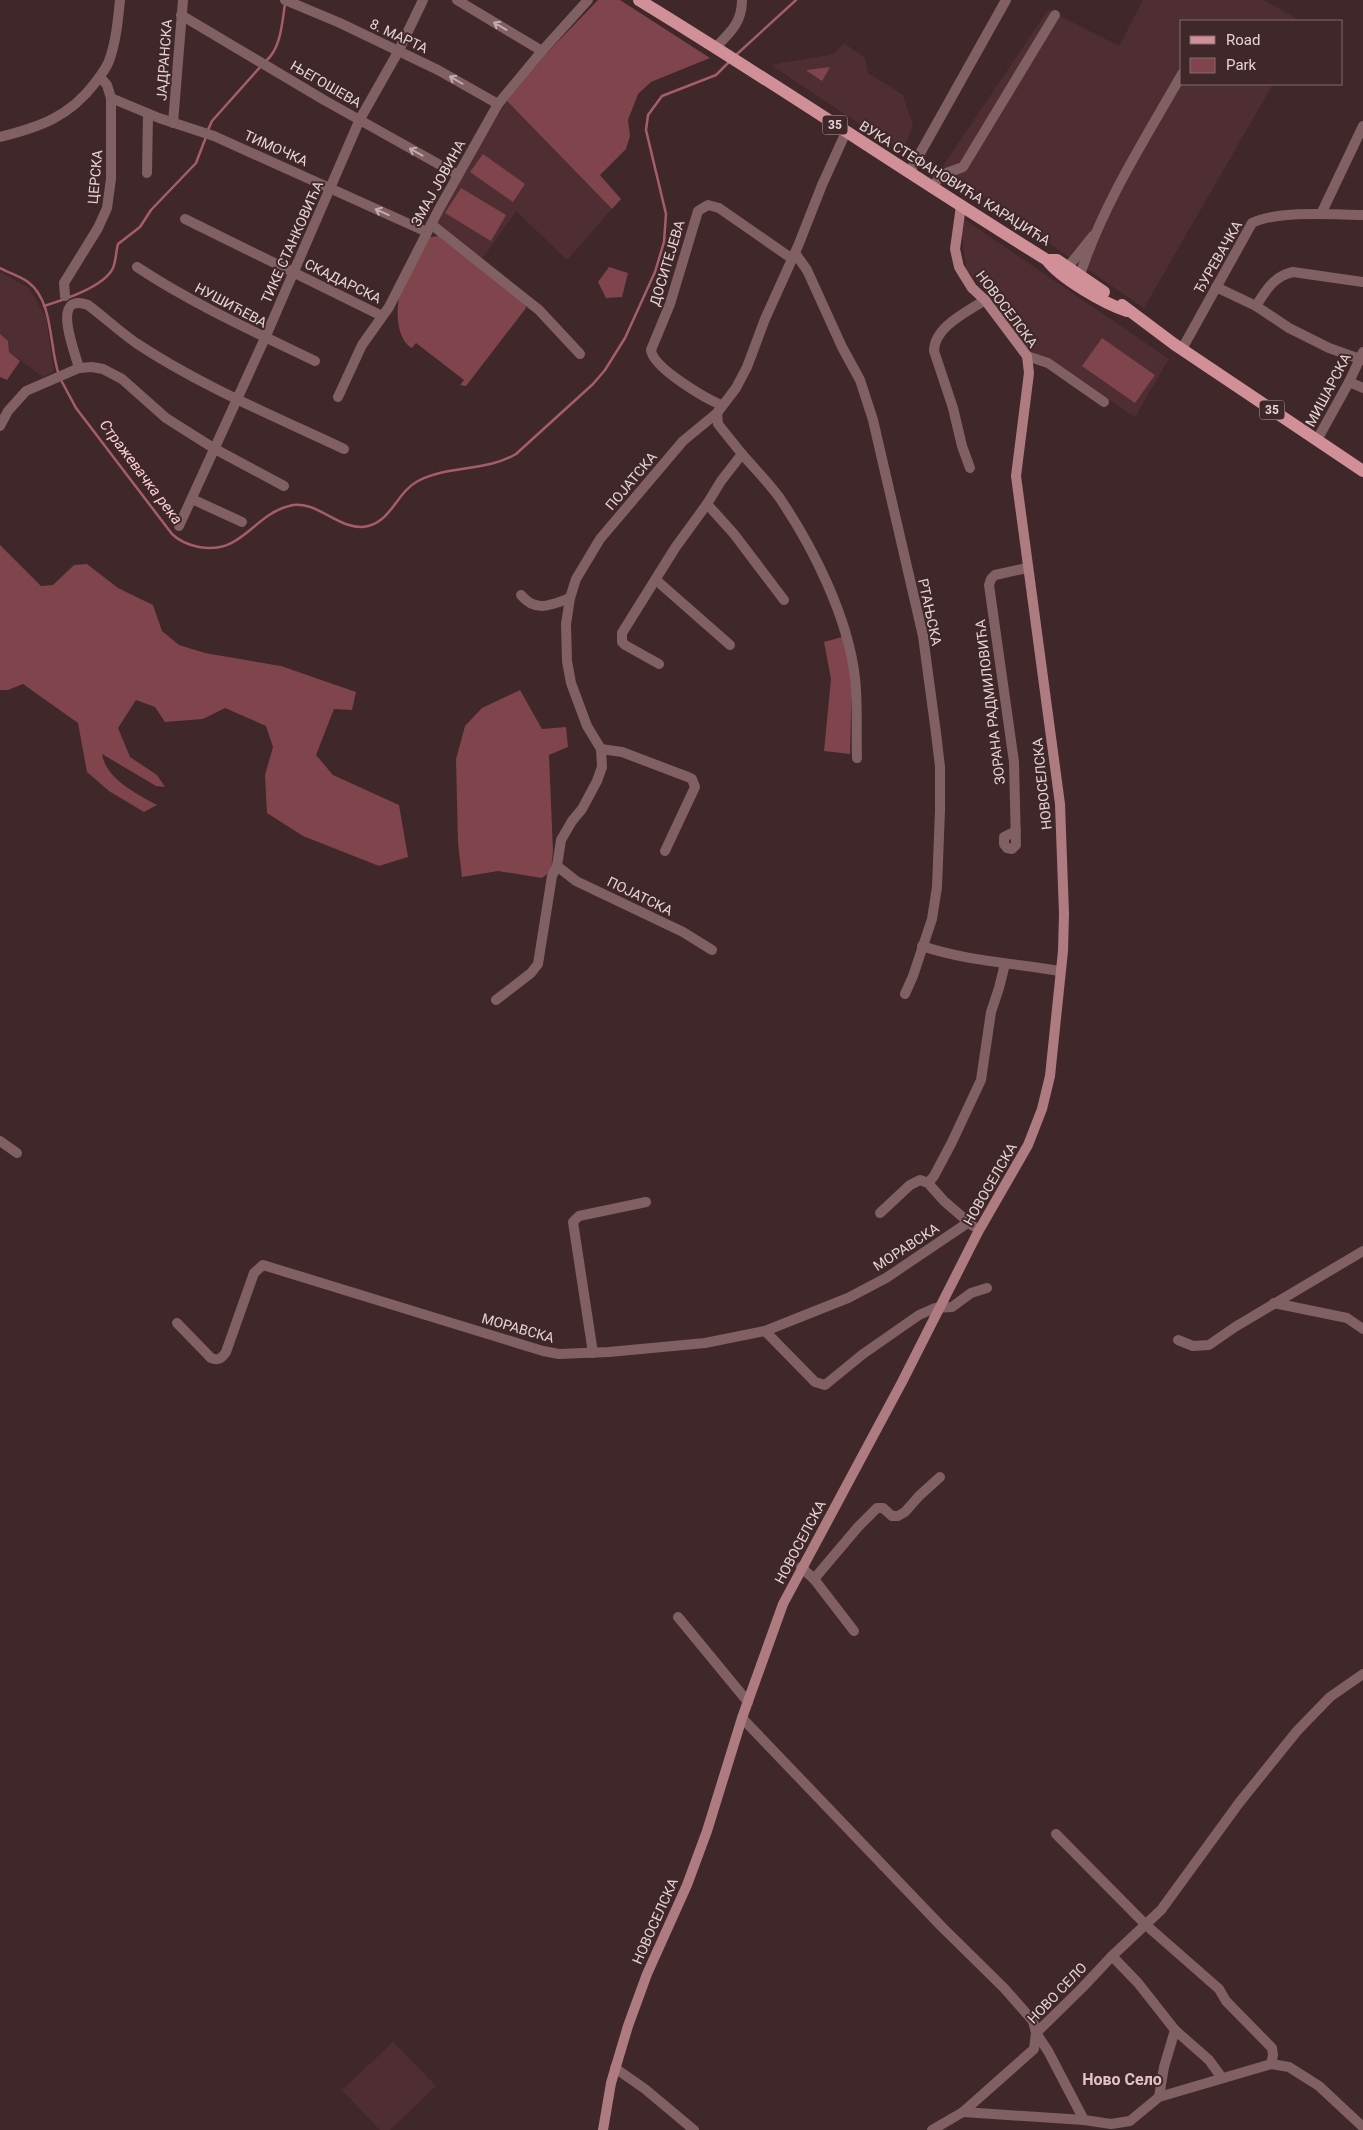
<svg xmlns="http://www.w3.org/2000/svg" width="1363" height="2130" font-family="Roboto,sans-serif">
	<rect width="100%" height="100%" fill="#3f272a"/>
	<g fill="#4e2e32">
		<path d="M1143,0h120l38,21h-119v63h91l-129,224 -119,-81 3,-6 -89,-49 109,-162 71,36z"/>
		<path d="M844,43l21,15 3,15 35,22 10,31 -11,26 -131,-87 63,-11z"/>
		<path d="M507,101l105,108 -45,51 -51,-49 -34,48 -45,-37 46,-84z"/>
		<path d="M964,219l205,140 -34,58 -78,-51 -26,-12 -48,-66 -17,-19 -5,-40z"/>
		<path d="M0,272l29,16 17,29 8,54 -11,6 -34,-25 -1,-11 -8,-7z"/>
		<path d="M393,2042l43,44 -46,44h-10l-38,-40z"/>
	</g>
	<g fill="#7f444c">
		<path d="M598,0h22l90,58 -59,24 -13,12 -10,26 2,16 -4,13 -26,26 21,24 -9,10 -105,-108 39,-47z"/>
		<path d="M830,67l-8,14 -15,-10v-1z"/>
		<path d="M483,154l42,30 -12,18 -43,-30z"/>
		<path d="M461,188l45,27 -15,26 -46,-28z"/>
		<path d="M440,236l85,67 1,5 -60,78 -6,-1 4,-5 -48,-37 -4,5c-16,-8 -17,-42 -11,-57 6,-17 20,-38 29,-54z"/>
		<path d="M609,267l19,6 -6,24 -16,1 -8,-16z"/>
		<path d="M0,334l8,7 1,11 11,9 -13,19 -7,-3z"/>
		<path d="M1102,338l53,37 -20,28 -53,-37z"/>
		<path d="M0,545l41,41 12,-1 21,-20 13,-1 31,24 35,17 9,26 17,14 26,8 76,13 75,26 -4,18 -18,-1 -18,46 17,20 66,30 9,52 -29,9 -76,-30 -36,-23 -2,-38 8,-28 -7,-21 -41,-18 -22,11 -38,3 -10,-15 -19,-7 -18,28 12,29 27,18 8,12 -9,-1 -54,-32c4,25 35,40 55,51l-13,7 -35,-21 -22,-19 -9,-49 -55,-39 -15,6h-8z"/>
		<path d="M842,637l10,40 -2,77 -26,-3 7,-72 -7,-37z"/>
		<path d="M520,690l22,39 24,-2 2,20 -19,8 4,96 -2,20 -9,7 -44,-7 -36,6 -4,-34 -2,-84 9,-33 17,-18z"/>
	</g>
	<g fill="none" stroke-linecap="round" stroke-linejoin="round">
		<g stroke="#a55e67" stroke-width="2.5">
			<path d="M736,55l60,-55"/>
			<path d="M266,61c15,-13 16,-38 19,-57"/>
			<path d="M207,132l5,-11 50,-56"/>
			<path d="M0,268c9,5 20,8 28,14 26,19 21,66 31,93"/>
			<path d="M44,306c19,-6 60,-19 69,-38 3,-7 3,-17 5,-24l22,-17 11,-17 45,-47 10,-26"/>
			<path d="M61,380l15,28 96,126c7,7 17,11 27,13 43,8 54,-32 90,-41 28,-8 51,27 79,20 24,-6 29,-34 50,-45 30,-16 68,-9 98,-27l77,-70 12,-14 20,-32 30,-66 9,-30 2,-28 -20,-84 2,-15 14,-19 54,-21 14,-14"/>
		</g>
		<g stroke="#806063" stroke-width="10">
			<path d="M285,0l55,23 98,47 60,34"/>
			<path d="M457,0l85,51"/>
			<path d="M181,15l143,85 134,75"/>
			<path d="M716,47c15,-15 26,-25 26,-47"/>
			<path d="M111,98l48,20 55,18 213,96"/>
			<path d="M173,123l10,-123"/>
			<path d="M0,137c40,-10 69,-20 95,-54 5,-7 11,-14 14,-22 7,-19 9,-41 11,-61"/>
			<path d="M147,173l1,-59"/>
			<path d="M909,173l97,-173"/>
			<path d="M932,188l9,-13 22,-8 92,-152"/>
			<path d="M1321,214l42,-88"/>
			<path d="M185,219l197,97"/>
			<path d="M431,224l108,86 41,44"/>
			<path d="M795,253l12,17 35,77 18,33 13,40 50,216 13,97 4,34v43l-3,77 -5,32 -19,57 -8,18"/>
			<path d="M137,267c56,37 118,65 178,94"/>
			<path d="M1068,267l25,-31"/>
			<path d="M1080,275c23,-71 65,-136 102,-201"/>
			<path d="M1216,287l40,19 33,22 40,20 34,12"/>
			<path d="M65,296l-1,-13 34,-55 9,-20 4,-29v-81l-4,-13 -7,-8"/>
			<path d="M1256,306c10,-16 18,-30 37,-34l70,10"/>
			<path d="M1182,349l70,-126c27,-13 81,-8 111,-8"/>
			<path d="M1027,356l21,7 56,39"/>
			<path d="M79,368c-3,-13 -30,-77 9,-63 16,12 31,26 48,38 65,43 138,73 208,106"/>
			<path d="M1349,382l14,6"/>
			<path d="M338,397l24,-52 27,-38 50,-98 59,-105 44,-53 46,-51"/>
			<path d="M721,405c-16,-7 -68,-37 -70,-55l19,-46 28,-93 10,-6 11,3 72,50"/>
			<path d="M0,426l8,-15 18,-20 53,-23 13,-1 11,2 19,10 44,39 49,31 69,37"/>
			<path d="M1317,440l32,-58 14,-30"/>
			<path d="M742,454c12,14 26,28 37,43 34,50 69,120 76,181 3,26 1,54 2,80"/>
			<path d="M970,468l-8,-22 -9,-38 -19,-57c0,-24 33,-39 51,-51"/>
			<path d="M192,499l50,23"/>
			<path d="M707,504l27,30 50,66"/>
			<path d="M179,526l86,-188 95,-219 38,-67 25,-52"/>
			<path d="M656,580l74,65"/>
			<path d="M521,595c15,18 30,10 49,3"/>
			<path d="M659,664l-34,-19 -3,-3v-9l53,-85 32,-44 14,-23 21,-27 -24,-30 -1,-11"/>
			<path d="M601,749l21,3 66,25 4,2 3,8 -30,64"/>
			<path d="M1016,831l-12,6v7l3,4 5,1 4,-4 -2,-83 -25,-177 2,-6 4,-4 32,-7"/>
			<path d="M922,946c44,15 92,17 138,25"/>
			<path d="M712,950l-29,-18 -107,-51 -19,-15 4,-26 11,-19 10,-12 15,-28 5,-14 -1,-18 -14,-23 -16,-43 -4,-22 -1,-37 4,-26 6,-19 24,-40 83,-98 34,-28 19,-25 11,-21 18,-48 33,-73 24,-61 24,-53"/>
			<path d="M496,1000l35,-27 7,-9 14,-88 5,-10"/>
			<path d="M0,1141l17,12"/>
			<path d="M928,1183l6,-7 18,-34 29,-62 10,-68 8,-24 6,-24"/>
			<path d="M880,1213l30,-28 10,-5 8,3 16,18 29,25"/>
			<path d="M1274,1303l73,15 16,11"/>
			<path d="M177,1323l34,35c8,3 11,0 15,-6l28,-79 9,-8 280,86 16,3 50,-2 96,-9 60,-12 83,-33 38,-20 83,-56"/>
			<path d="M765,1331l50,51 10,3 38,-31 56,-39 16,-7 17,-1 19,-14 16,-5"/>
			<path d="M1178,1340l15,6 16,-1 26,-18 128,-76"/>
			<path d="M593,1353l-20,-131 6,-6 67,-14"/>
			<path d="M801,1567l13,12 40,52"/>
			<path d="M814,1579l44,-52 19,-19h6l9,8h6l7,-4 14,-16 21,-19"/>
			<path d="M678,1617l70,85"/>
			<path d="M742,1718l200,209 62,61 29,33 3,12 12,18 36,69"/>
			<path d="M1056,1834l90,91 73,64 7,12 46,47 1,7 -2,9"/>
			<path d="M1112,1956l26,27 37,47 34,30 13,18"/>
			<path d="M615,2068l30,21 49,41"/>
			<path d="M1159,2097l5,-30 11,-37"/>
			<path d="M963,2112l121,8 27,4 19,-3 29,-24 112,-33 18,3 30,19 44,41"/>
			<path d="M932,2130l31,-18 71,-63 2,-16 46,-45 30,-32 49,-46 78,-107 58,-72 33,-34 33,-23"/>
		</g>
		<path stroke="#ae7b81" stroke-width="10" d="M603,2130l8,-47 17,-57 19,-52 40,-89 20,-54 35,-113 41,-114 119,-222 76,-150 50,-87 14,-36 8,-33 13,-125 1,-37 -4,-110 -44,-328 13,-103 -2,-17 -42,-56 -13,-12 -13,-21 -4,-18 6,-43"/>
		<g stroke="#d19097" stroke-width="12">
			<path d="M639,0c138,84 271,175 408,260 13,18 58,44 80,51"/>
			<path d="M1047,260h10l47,32"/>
			<path d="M1122,305l52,39 189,127"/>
		</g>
	</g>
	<defs><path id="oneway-shaft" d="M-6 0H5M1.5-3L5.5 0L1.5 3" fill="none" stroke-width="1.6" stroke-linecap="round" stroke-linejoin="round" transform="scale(1.25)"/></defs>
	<g stroke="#c2acae">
		<use href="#oneway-shaft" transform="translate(500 26) rotate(-149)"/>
		<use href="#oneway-shaft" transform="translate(456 80) rotate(-150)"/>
		<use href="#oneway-shaft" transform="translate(416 152) rotate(-151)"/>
		<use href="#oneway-shaft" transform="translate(382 212) rotate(-156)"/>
	</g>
	<g text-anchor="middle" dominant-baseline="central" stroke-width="4" stroke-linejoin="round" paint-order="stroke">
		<g fill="#3f272a" stroke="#b4a1a2" stroke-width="1">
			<rect x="822.5" y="115.5" width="25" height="19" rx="4"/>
			<rect x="1259.5" y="400.5" width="25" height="19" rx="4"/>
		</g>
		<g font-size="12" font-weight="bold" fill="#e6d5d6">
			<text x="835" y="125">35</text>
			<text x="1272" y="410">35</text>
		</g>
		<g font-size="14" fill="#e6d5d6" stroke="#3f272a">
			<text transform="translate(399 36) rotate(25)">8. МАРТА</text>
			<text transform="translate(164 60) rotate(-86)">ЈАДРАНСКА</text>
			<text transform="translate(326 84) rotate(30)">ЊЕГОШЕВА</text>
			<text transform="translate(276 148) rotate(24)">ТИМОЧКА</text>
			<text transform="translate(95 177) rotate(-85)">ЦЕРСКА</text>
			<text transform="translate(438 183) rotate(-61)">ЗМАЈ ЈОВИНА</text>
			<text transform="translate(955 183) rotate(32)">ВУКА СТЕФАНОВИЋА КАРАЏИЋА</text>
			<text transform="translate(292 242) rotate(-66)">ТИКЕ СТАНКОВИЋА</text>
			<text transform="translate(1218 257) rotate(-60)">ЂУРЕВАЧКА</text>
			<text transform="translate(667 263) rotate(-73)">ДОСИТЕЈЕВА</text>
			<text transform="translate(343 281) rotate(26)">СКАДАРСКА</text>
			<text transform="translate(231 305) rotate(28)">НУШИЋЕВА</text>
			<text transform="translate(1007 309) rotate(53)">НОВОСЕЛСКА</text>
			<text transform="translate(1328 390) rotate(-62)">МИШАРСКА</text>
			<text transform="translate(631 481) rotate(-50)">ПОЈАТСКА</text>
			<text transform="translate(930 612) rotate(78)">РТАЊСКА</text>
			<text transform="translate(990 702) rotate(-97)">ЗОРАНА РАДМИЛОВИЋА</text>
			<text transform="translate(1042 784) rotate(-96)">НОВОСЕЛСКА</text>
			<text transform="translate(640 896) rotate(26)">ПОЈАТСКА</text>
			<text transform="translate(990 1184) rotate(-60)">НОВОСЕЛСКА</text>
			<text transform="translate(906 1247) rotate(-33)">МОРАВСКА</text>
			<text transform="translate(518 1328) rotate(16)">МОРАВСКА</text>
			<text transform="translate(800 1542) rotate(-62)">НОВОСЕЛСКА</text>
			<text transform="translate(655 1921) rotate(-66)">НОВОСЕЛСКА</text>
			<text transform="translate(1057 1993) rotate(-46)">НОВО СЕЛО</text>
		</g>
		<g font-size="15" font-style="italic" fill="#faced2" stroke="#3f272a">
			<text transform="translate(141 472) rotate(53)">Стражевачка река</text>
		</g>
		<g font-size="16" font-weight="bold" fill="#e3c2c5" stroke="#3f272a">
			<text x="1122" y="2079">Ново Село</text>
		</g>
	</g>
	<rect x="1180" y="20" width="162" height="65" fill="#3f272a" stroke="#826d6f"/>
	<rect x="1190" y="36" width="25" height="8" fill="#d19097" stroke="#826d6f"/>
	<text x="1226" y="45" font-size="15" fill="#e6d5d6">Road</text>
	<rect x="1190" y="58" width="25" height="15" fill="#7f444c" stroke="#826d6f"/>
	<text x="1226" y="70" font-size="15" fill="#e6d5d6">Park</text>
</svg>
